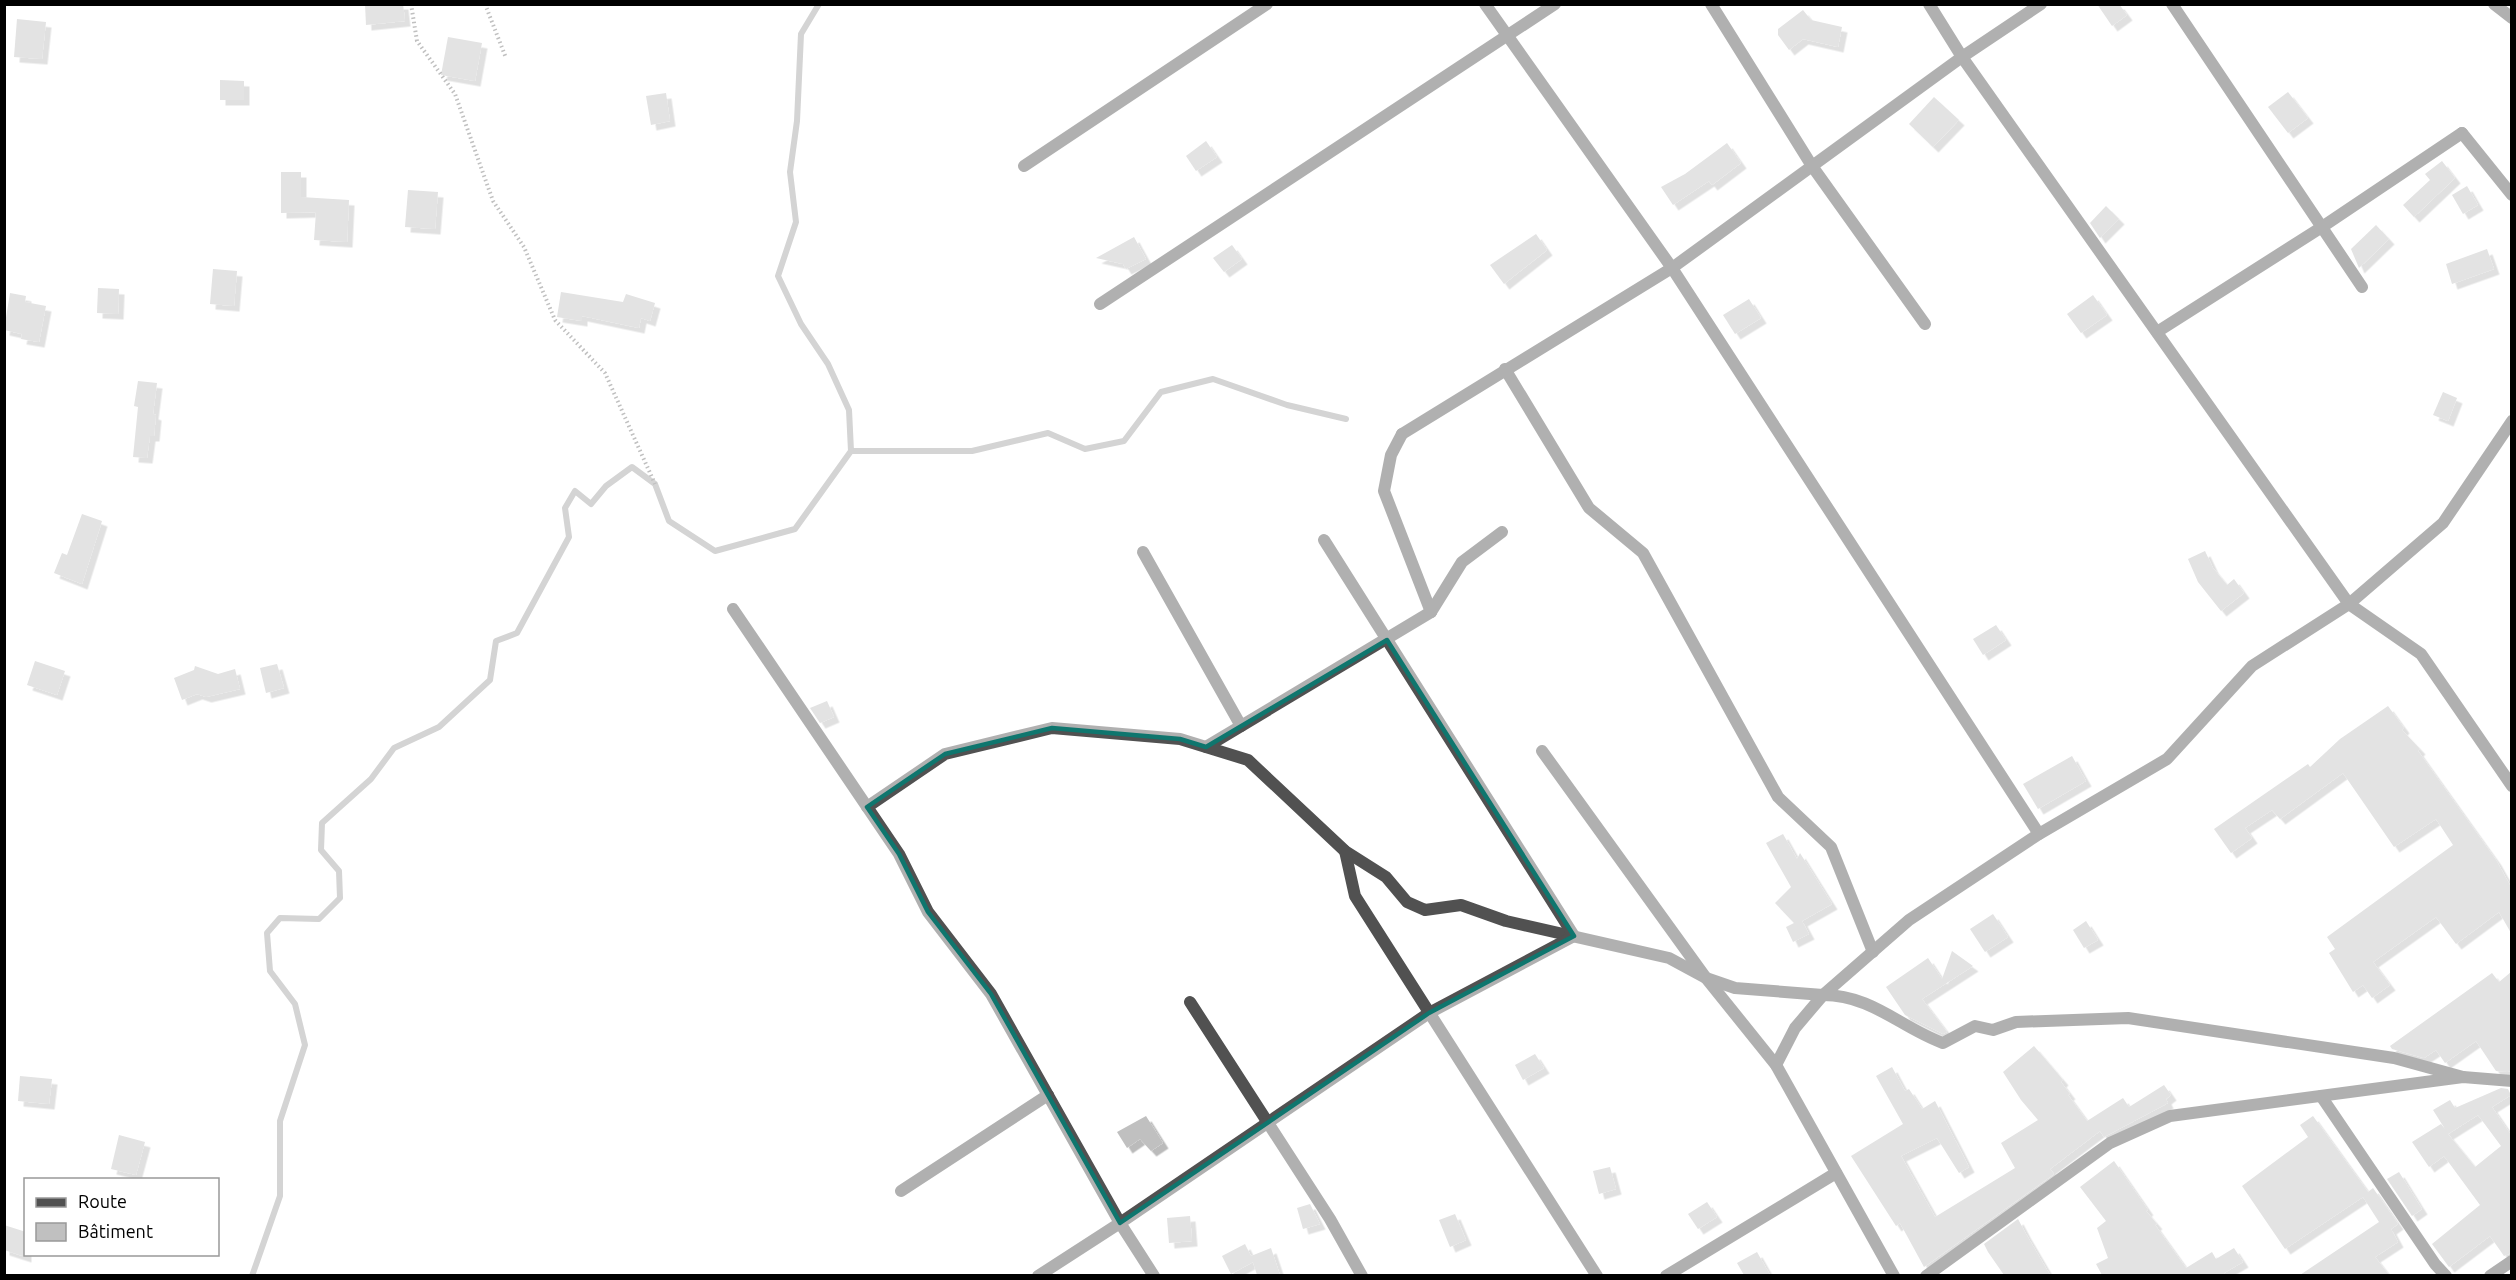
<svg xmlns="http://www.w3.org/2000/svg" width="2516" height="1280" font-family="Ubuntu,sans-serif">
	<defs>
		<filter id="shadow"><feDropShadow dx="5.5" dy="5.5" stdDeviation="0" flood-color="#0004"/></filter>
	</defs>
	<rect width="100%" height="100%" fill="#fff"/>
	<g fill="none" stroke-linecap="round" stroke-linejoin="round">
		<g stroke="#9f9f9f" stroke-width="6">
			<path d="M851,451h121l76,-18 37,16 39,-8 37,-49 52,-13 74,26 59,14"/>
			<path d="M252,1276l28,-80v-75l25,-76 -10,-41 -25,-33 -3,-38 13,-15 39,1 21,-21 -1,-27 -18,-21 1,-27 49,-44 23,-31 45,-21 51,-47 6,-39 21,-8 52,-96 -4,-29 10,-17 16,13 15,-18 26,-19 23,17 14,37 46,30 80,-22 56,-78 -2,-41 -21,-46 -27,-40 -23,-48 18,-54 -6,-50 7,-51 4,-87 18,-30"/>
		</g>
	</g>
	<g fill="#c0c0c0" fill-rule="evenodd" filter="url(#shadow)">
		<path d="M365,4h38l2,17 -39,4z"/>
		<path d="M2097,4h22l8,11 -15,11z"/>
		<path d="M1803,10l8,10 31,7 -4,20 -35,-8 -14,11 -11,-15v-6z"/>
		<path d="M17,19l29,3 -4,37 -28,-2z"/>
		<path d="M448,37l34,6 -7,38 -34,-6z"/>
		<path d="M220,80l24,1v19h-24z"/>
		<path d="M2288,92l20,26 -20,15 -20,-26z"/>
		<path d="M666,93l4,28 -19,4 -5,-29z"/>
		<path d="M1934,97l25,23 -26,27 -24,-23z"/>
		<path d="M1206,141l11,16 -21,14 -10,-15z"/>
		<path d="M1727,143l14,20 -29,22 -3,-4 -36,24 -12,-18 24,-13z"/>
		<path d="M2442,161l13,17 -41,39 -11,-12 27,-25 -5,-6z"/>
		<path d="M281,172h20v25l48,3 -2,42 -33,-2 2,-28 -35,1z"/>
		<path d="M2467,186l11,19 -15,9 -11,-19z"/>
		<path d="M408,190l30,2 -3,37 -30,-2z"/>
		<path d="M2106,206l13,13 -19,19 -10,-15z"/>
		<path d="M2376,225l13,14 -30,29 -8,-19z"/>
		<path d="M1536,234l11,16 -43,34 -14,-19z"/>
		<path d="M1134,237l12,22 -20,10 -3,-5 -27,-6z"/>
		<path d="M1232,245l10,14 -18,13 -11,-14z"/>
		<path d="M2487,249l7,20 -42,15 -6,-20z"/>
		<path d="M213,269l24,2 -3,35 -24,-2z"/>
		<path d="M98,288l21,1 -1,25 -21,-1z"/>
		<path d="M561,292l62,10 3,-8 29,9 -5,18 -9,-3 -2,10 -57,-12v5l-25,-4z"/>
		<path d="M10,293l16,3 -1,6 21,4 -7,36 -18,-3 1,-5 -18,-4z"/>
		<path d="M2093,295l14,20 -26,18 -14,-19z"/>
		<path d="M1749,299l12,19 -26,16 -12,-19z"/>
		<path d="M138,381l19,2 -4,31 3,1 -2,21h-4l-3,22 -14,-1 5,-50 -4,-1z"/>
		<path d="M2443,392l14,6 -9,23 -15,-6z"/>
		<path d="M82,514l20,7 -20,63 -28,-11 8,-20 5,2z"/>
		<path d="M2205,551l8,17 14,17 7,-6 10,14 -23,18 -23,-29 -10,-23z"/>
		<path d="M1996,625l10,15 -23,15 -10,-16z"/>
		<path d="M35,661l30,10 -8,24 -30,-10z"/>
		<path d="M277,664l7,24 -18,5 -6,-25z"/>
		<path d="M195,666l23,8 17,-5 5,20 -34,8 -9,-3 -15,6 -8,-22 20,-8z"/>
		<path d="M827,701l7,16 -14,6 -10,-15z"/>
		<path d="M2388,706l16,22 -2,2 18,19 -2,2 78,109 15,27v46l-12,-21 -43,32 -20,-27 -63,45 17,23 -18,13 -9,-13 -10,7 -24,-39 6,-4 -8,-12 126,-92 -17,-26 -42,28 -51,-74 -63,46 -8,-9 -27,18 7,10 -21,15 -17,-24 94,-65 2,3 30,-28z"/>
		<path d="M2072,756l14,25 -48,28 -15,-25z"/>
		<path d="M1783,834l14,25 3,-6 32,51 -30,17 7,13 -16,8 -7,-15 8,-4 -19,-20 16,-16 -25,-44z"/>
		<path d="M1993,914l15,23 -23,15 -15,-23z"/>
		<path d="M2086,921l12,19 -14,8 -11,-18z"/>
		<path d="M1952,951l21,15 -51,33 25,33 -4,2 -38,-19 -19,-28 42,-29 14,21z"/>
		<path d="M2511,972v98l-3,2 -12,-1 -20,-30 -31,22 -9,-13 -12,8 -32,-9 -2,-3 102,-73 7,9z"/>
		<path d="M2034,1046l29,34 -2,2 9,12 -2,1 19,26 36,-23 6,9 35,-22 7,10 -5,4 2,4 -64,34 -4,-6 -50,38 4,5 -130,93 -24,-44 -4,3 -45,-70 52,-32 -27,-48 16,-9 13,24 4,-2 13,20 13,-8 34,66 -10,6 -22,-35 -36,18 34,61 80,-49 -14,-25 37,-23 -17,-20 -18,-28z"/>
		<path d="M1535,1054l9,14 -21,12 -8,-15z"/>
		<path d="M20,1076l32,3 -3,25 -31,-3z"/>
		<path d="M2501,1088l7,1 3,6 -19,12 19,28v118l-7,3 -14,-20 -41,31 -17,-23 48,-39 -36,-49 -15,11 -17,-25 29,-18 4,5 -12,-19 17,-10 5,8zM2478,1115l23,31 -26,21 -27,-33z"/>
		<path d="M1146,1116l17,27 -12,8 -11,-12 -13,9 -10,-16z"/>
		<path d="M2313,1116l55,76 5,-4 25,36 -7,5 7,13 -23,15 14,18h-89l79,-53 -16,-25 -78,52 -43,-63 66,-49 -8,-12z"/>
		<path d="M119,1135l26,7 -9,33 -25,-6z"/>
		<path d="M2114,1161l34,49 -2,1 11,13 -2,1 31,43 26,-16 4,7 18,-11 9,14 -19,11 2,2h-124l-6,-11 12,-6 -11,-30 9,-7 -26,-34z"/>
		<path d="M1610,1167l6,22 -17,5 -6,-23z"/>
		<path d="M2399,1172l23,37 -10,7 -25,-37z"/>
		<path d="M1707,1202l10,15 -19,12 -10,-15z"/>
		<path d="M1310,1204l10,20 -17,5 -6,-21z"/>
		<path d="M1455,1214l11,26 -16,7 -11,-27z"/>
		<path d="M1190,1216l2,25 -23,2 -2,-25z"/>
		<path d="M2018,1219l8,15 24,41h-46l-16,-23 -4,-8z"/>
		<path d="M4,1225l22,7v25l-22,-7z"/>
		<path d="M1245,1244l6,12 20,-8 9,27h-23l-4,-13 -22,12 -9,-18z"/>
		<path d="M1757,1252l13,23h-26l-7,-12z"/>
	</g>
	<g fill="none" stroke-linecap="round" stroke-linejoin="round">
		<g stroke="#737373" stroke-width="4" stroke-dasharray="1.5 3" stroke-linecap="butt">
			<path d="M411,4l6,37 38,53 38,107 31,46 31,73 50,53 50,111"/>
			<path d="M485,4l21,54"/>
		</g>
		<g stroke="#515151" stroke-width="12">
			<path d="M2462,133l50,62"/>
			<path d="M1505,369l84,139 54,45 135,244 53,50 42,105"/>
			<path d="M1402,434l-11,21 -7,36 47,121"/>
			<path d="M2349,604l94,-81 69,-102"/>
			<path d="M1431,612l31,-50 40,-30"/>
			<path d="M1823,995c49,0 78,33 120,48l32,-17 18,4 23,-8 112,-4 266,40 69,19"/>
			<path d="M1190,1002l140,217 32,57"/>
			<path d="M2321,1096l114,168 11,12"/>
			<path d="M901,1191l147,-96"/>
			<path d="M1926,1276l184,-133 60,-27 293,-39 49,4"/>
		</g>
		<g stroke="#515151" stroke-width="12">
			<path d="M1485,4l187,264 367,566"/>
			<path d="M1711,4l101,162 113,158"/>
			<path d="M1929,4l33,53 387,547 72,50 91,132"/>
			<path d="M2172,4l190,283"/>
			<path d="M2494,4l18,14"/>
			<path d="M1024,166l243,-162"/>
			<path d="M1100,304l455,-300"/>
			<path d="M2157,332l165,-105 140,-94"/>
			<path d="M1402,434l270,-166 290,-211 79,-53"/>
			<path d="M1143,552l98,174"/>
			<path d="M733,609l166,245 29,58 63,82 129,229 34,53"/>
			<path d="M1206,747l225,-135"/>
			<path d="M1542,751l164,227 70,87 118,211"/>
			<path d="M867,807l78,-53 107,-26 128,11 68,21 97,91 41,26 21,25 18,8 36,-5 45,16 163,37 37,20 29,10 88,7"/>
			<path d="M1345,851l10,45 242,380"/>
			<path d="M1776,1065l19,-37 28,-33 86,-75 130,-86 128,-75 85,-93 97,-62"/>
			<path d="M1038,1276l82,-53 309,-210 145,-77 -250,-396"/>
			<path d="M1666,1276l170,-103"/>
			<path d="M2490,1276l22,-15"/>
		</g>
	</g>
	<path d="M0 0H2516V1280H0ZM1387,640l187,296 -145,77 -309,210 -129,-229 -63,-82 -29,-58 -32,-47 78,-53 107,-26 128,11 26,8z" fill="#fff" fill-opacity=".55" fill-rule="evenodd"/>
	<path fill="none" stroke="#0f766e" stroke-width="4.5" stroke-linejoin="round" d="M1387,640l187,296 -145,77 -309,210 -129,-229 -63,-82 -29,-58 -32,-47 78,-53 107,-26 128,11 26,8z"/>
	<rect width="2516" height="1280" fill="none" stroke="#000000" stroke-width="12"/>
	<rect x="24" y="1178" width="195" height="78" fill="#ffffff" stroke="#999999" stroke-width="1.5"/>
	<rect x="36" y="1198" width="30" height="9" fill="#515151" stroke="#999999" stroke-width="1.5"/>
	<text x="78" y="1208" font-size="18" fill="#000000">Route</text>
	<rect x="36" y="1223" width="30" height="18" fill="#c0c0c0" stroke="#999999" stroke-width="1.5"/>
	<text x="78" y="1238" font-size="18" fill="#000000">Bâtiment</text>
</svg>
